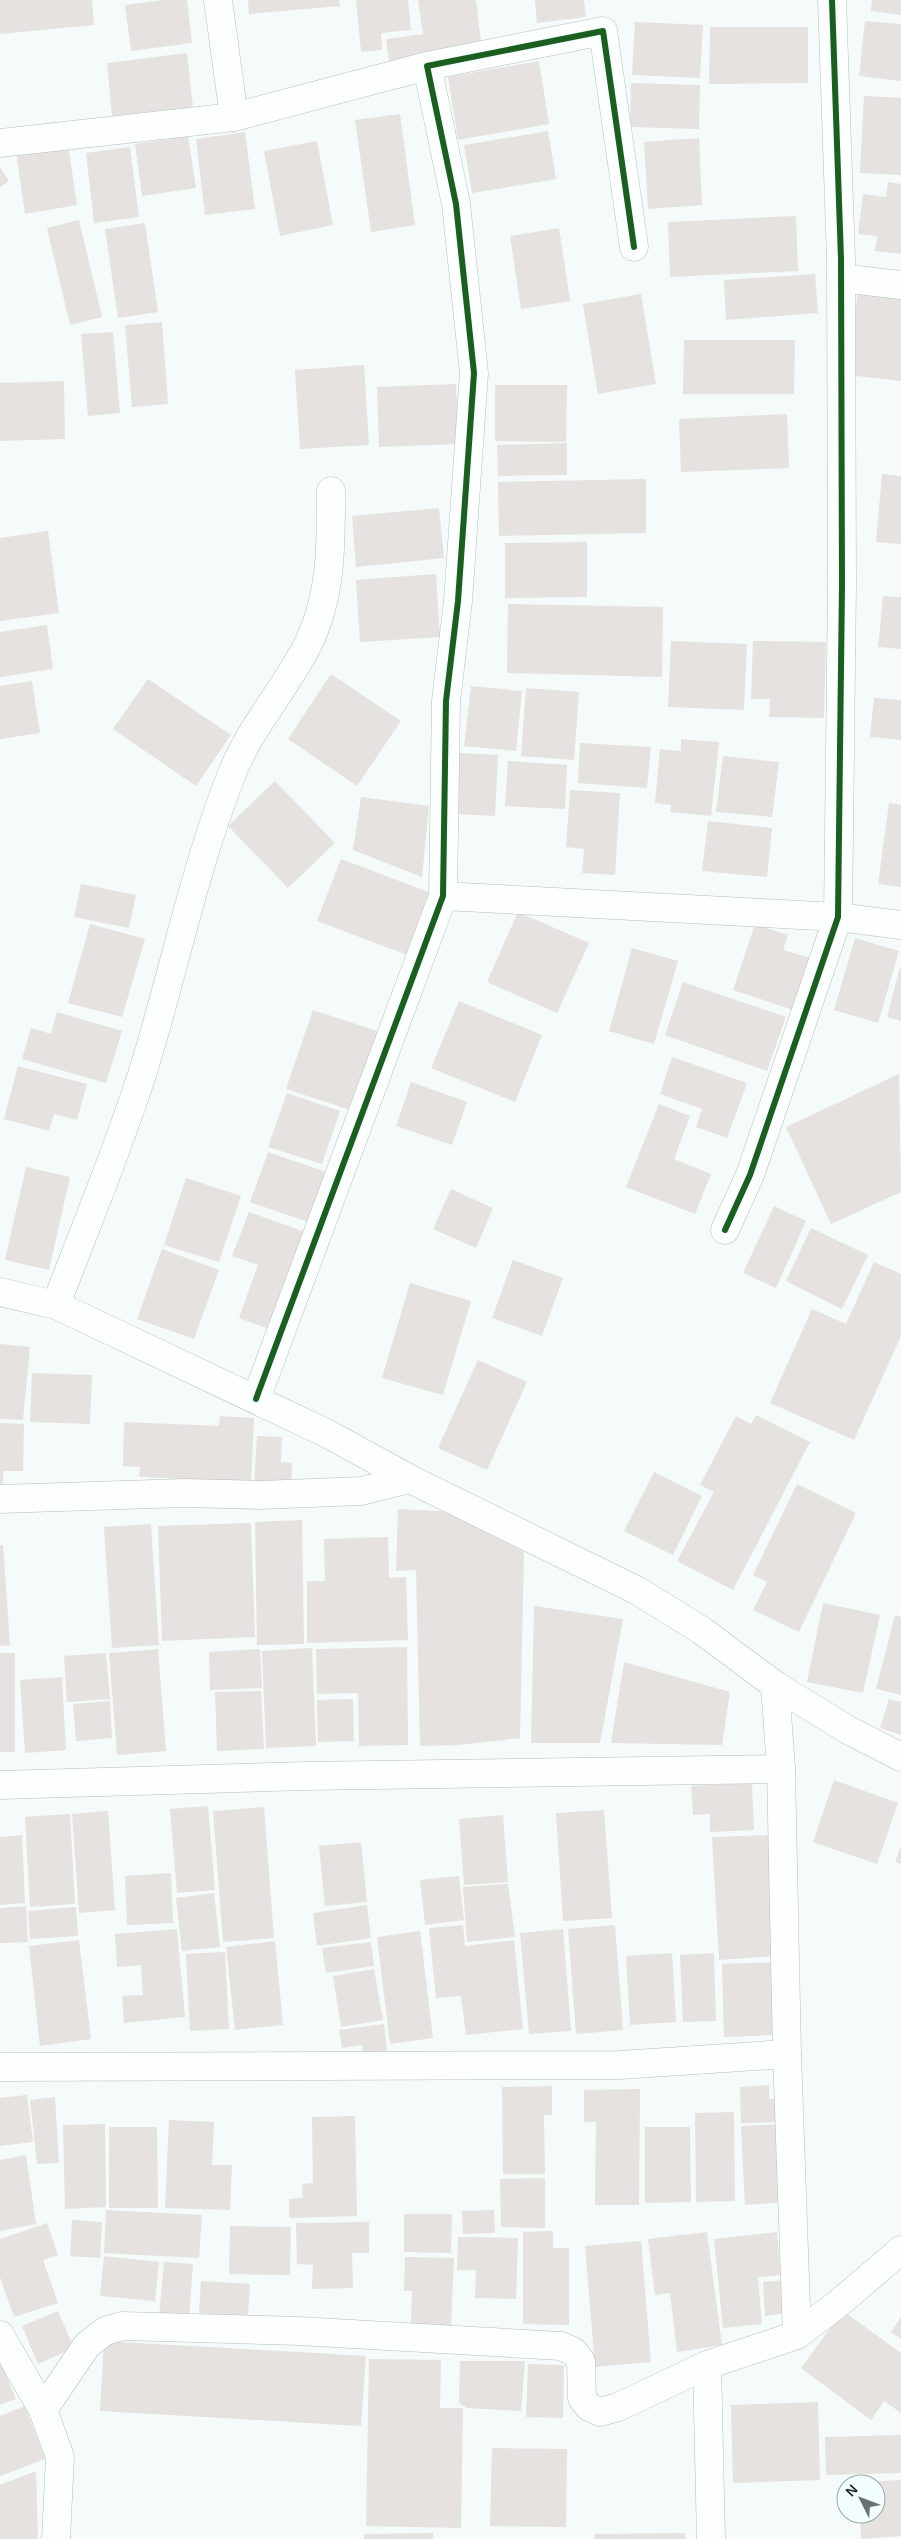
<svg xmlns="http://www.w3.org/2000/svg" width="901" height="2539" font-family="Helvetica,sans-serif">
	<rect width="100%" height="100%" fill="#f4fbfa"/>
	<g fill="#e5e2df">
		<path d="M0,0h92l2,25 -94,9z"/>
		<path d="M163,0h24l5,43 -61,8 -6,-46z"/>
		<path d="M248,0h91l1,6 -91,8z"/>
		<path d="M356,0h52l3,30 -30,3 1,17 -21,2z"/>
		<path d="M418,0h58l6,50 -93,11 -3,-22 37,-5z"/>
		<path d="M535,0h49l2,17 -49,6z"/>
		<path d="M872,0h29v15l-30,-4z"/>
		<path d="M865,21l36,3v57l-42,-5z"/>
		<path d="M635,22l68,3 -3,53 -68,-3z"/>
		<path d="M710,27h98v56l-99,1z"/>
		<path d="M187,53l6,54 -81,9 -5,-53z"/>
		<path d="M539,61l10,63 -91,16 -10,-63z"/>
		<path d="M631,83l69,2 -1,44 -69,-2z"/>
		<path d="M864,96l37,2v77l-41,-2z"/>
		<path d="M400,114l15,111 -44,7 -16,-112z"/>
		<path d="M548,131l8,48 -84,14 -8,-48z"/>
		<path d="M245,132l10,77 -50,6 -9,-76z"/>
		<path d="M188,136l8,52 -54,8 -7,-52z"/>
		<path d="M67,137l10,68 -52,9 -10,-69z"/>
		<path d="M699,138l3,67 -54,4 -4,-67z"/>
		<path d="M317,141l16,84 -53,11 -16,-85z"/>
		<path d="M130,147l9,70 -45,6 -8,-70z"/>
		<path d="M0,167l9,14 -9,6z"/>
		<path d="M888,182l13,2v70l-26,-3 2,-15 -19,-2 5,-40 23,3z"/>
		<path d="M796,216l2,55 -128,6 -2,-55z"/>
		<path d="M79,220l23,97 -32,8 -23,-97z"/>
		<path d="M145,223l13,89 -40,6 -13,-89z"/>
		<path d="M559,228l11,73 -49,8 -11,-73z"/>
		<path d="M815,274l3,39 -92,7 -2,-40z"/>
		<path d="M858,291l43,5v85l-53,-6z"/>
		<path d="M641,294l15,90 -58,10 -15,-90z"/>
		<path d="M162,322l6,82 -36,3 -7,-82z"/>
		<path d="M113,332l7,81 -32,3 -7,-82z"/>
		<path d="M684,340h111l-1,54h-111z"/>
		<path d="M364,365l5,80 -69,4 -5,-79z"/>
		<path d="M64,381l1,58 -65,2v-58z"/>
		<path d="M456,384l3,60 -80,3 -2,-60z"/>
		<path d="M495,385h72l-1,57 -71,-1z"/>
		<path d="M787,414l2,54 -108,4 -2,-53z"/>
		<path d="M567,443v32l-69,1 -1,-31z"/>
		<path d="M882,474l19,2v68l-25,-2z"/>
		<path d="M646,479v54l-147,3 -1,-54z"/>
		<path d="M439,508l5,50 -88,9 -4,-51z"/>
		<path d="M48,531l11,82 -59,8v-83z"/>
		<path d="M587,542v55l-82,1v-55z"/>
		<path d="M436,574l4,63 -80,5 -4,-62z"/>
		<path d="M883,596l18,1v52l-23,-2z"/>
		<path d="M508,604l155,3 -1,70 -155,-4z"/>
		<path d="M47,625l6,44 -53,8v-45z"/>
		<path d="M671,641l76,3 -3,66 -76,-3z"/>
		<path d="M753,641l73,1 -2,76 -55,-1 1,-18h-19z"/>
		<path d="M331,674l70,47 -44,65 -69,-47z"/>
		<path d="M148,679l83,56 -35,51 -83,-57z"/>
		<path d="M32,681l8,52 -40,6v-53z"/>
		<path d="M471,686l51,5 -6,60 -52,-5z"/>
		<path d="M526,688l53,4 -5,68 -53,-4z"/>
		<path d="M874,698l27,2v40l-31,-3z"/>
		<path d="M681,739l38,3 -8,74 -41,-4 1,-7 -16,-2 5,-54 21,2z"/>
		<path d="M580,743l71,4 -4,41 -69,-5z"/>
		<path d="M459,753l39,2 -3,61 -39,-2z"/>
		<path d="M723,756l56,6 -7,55 -56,-5z"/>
		<path d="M508,761l59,4 -2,44 -60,-3z"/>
		<path d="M275,781l60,62 -47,45 -60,-62z"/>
		<path d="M570,790l50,3 -5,82 -33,-2 2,-24 -18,-2z"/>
		<path d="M361,797l68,9 -7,71 -69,-27z"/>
		<path d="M889,803l12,2v82l-23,-3z"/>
		<path d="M708,821l64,7 -5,49 -65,-6z"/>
		<path d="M341,859l93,35 -24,62 -93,-35z"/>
		<path d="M81,884l55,11 -7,33 -55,-11z"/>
		<path d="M518,912l71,31 -32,70 -70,-31z"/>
		<path d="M90,924l55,15 -23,78 -54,-14z"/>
		<path d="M755,924l33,11 -5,15 27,8 -17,52 -60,-20z"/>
		<path d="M855,938l44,13 -21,72 -44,-13z"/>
		<path d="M632,948l46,13 -24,83 -45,-13z"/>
		<path d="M900,967h1v54l-14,-4z"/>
		<path d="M683,982l103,35 -19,54 -102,-36z"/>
		<path d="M459,1001l83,34 -27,67 -84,-34z"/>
		<path d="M313,1010l67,22 -27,79 -67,-22z"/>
		<path d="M57,1012l65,19 -16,52 -84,-24 9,-31 20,6z"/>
		<path d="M672,1057l75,26 -20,55 -31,-11 6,-18 -42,-15z"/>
		<path d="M18,1066l69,18 -10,36 -23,-6 -5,17 -45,-12z"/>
		<path d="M899,1074l2,118 -70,32 -45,-97z"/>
		<path d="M411,1082l56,20 -15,43 -56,-19z"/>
		<path d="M287,1093l53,18 -18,53 -54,-17z"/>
		<path d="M659,1104l31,12 -16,43 37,15 -16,40 -69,-27z"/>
		<path d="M268,1152l64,22 -18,50 -64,-22z"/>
		<path d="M26,1167l44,10 -21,93 -44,-10z"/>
		<path d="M186,1178l55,18 -22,66 -55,-17z"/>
		<path d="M451,1189l42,19 -17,40 -43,-19z"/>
		<path d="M774,1206l32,15 -30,67 -33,-15z"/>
		<path d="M249,1212l59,21 -36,97 -33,-12 19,-53 -26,-9z"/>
		<path d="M811,1228l57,27 -26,54 -56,-28z"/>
		<path d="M162,1249l57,21 -25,69 -57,-20z"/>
		<path d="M513,1260l50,18 -21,58 -50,-18z"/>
		<path d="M874,1262l27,12v62l-47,104 -84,-37 42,-94 34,15z"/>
		<path d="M410,1283l61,18 -28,94 -61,-17z"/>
		<path d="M0,1344l30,3 -7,73 -23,-1z"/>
		<path d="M478,1360l49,22 -40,88 -49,-22z"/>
		<path d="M32,1373l60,2 -2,49 -60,-2z"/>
		<path d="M756,1415l54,27 -77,148 -56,-29 37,-69 -14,-7 36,-69 15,8z"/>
		<path d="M220,1416l34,2 -3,64 -112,-5 1,-10 -17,-1 1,-44 95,4z"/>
		<path d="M0,1423l24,1 -1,47h-20v17h-3z"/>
		<path d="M257,1436l25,1 -1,25 11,1 -1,22 -37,-1z"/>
		<path d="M654,1472l48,24 -29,59 -49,-24z"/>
		<path d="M797,1484l59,29 -57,119 -46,-22 14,-28 -14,-7z"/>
		<path d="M398,1509l58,3 68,40 -4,186 -62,7 -38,1 -4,-176 -20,1z"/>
		<path d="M302,1520l2,124 -47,1 -2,-123z"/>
		<path d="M251,1523l4,114 -93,4 -4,-115z"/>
		<path d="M151,1524l8,121 -47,3 -8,-121z"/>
		<path d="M388,1537l1,41 17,-1 2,63 -101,3v-62h18l-1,-42z"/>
		<path d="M0,1545h3l7,100 -10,1z"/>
		<path d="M823,1603l57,12 -17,78 -56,-11z"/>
		<path d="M534,1606l89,13 -23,124h-69z"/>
		<path d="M895,1615l6,2v78l-25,-6z"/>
		<path d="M407,1647l1,98 -49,1 -1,-53 -41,1 -1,-45z"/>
		<path d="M312,1648l4,98 -50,2 -4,-97z"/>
		<path d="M158,1649l8,102 -49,4 -8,-102z"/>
		<path d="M260,1649l2,39 -52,2 -1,-38z"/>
		<rect x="0" y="1653" width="15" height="99"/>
		<path d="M106,1653l4,46 -43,3 -3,-46z"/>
		<path d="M624,1662l106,30 -8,53 -111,-2z"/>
		<path d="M62,1677l4,73 -41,3 -5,-73z"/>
		<path d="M261,1691l3,58 -47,2 -2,-59z"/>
		<path d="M353,1699l1,42 -36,1 -1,-42z"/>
		<path d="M889,1699l12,3v33l-21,-7z"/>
		<path d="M110,1701l2,37 -36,3 -3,-37z"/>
		<path d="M834,1780l64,23 -21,61 -64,-22z"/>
		<path d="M752,1783l2,47 -44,2v-18l-17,1 -2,-29z"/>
		<path d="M208,1806l7,84 -38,3 -7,-84z"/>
		<path d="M264,1807l10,131 -51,4 -10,-131z"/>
		<path d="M604,1810l8,108 -49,3 -7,-108z"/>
		<path d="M108,1811l7,99 -36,3 -7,-99z"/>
		<path d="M70,1814l5,90 -45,3 -5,-90z"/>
		<path d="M503,1815l5,67 -44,3 -5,-66z"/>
		<path d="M22,1835l3,68 -25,2v-68z"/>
		<path d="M773,1835l2,121 -56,4 -7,-123z"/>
		<path d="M361,1842l6,60 -42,4 -6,-60z"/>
		<path d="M901,1846v18l-6,-2z"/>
		<path d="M171,1873l2,50 -46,2 -2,-49z"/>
		<path d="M459,1876l5,44 -39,5 -5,-45z"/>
		<path d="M508,1884l7,53 -48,5 -4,-55z"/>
		<path d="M214,1893l6,54 -38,4 -6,-53z"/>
		<path d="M367,1905l4,33 -54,8 -4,-33z"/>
		<path d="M26,1906l2,36 -28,1v-35z"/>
		<path d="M76,1907l2,29 -48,3 -2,-28z"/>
		<path d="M463,1925l2,21 49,-6 9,89 -57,6 -5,-39 -25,2 -7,-70z"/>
		<path d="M615,1925l8,105 -47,4 -8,-105z"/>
		<path d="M177,1929l8,88 -61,6 -2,-27 21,-1 -2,-30 -24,2 -2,-33z"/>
		<path d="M563,1929l8,102 -42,3 -9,-101z"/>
		<path d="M420,1931l13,107 -43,6 -13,-107z"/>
		<path d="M79,1940l12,99 -51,7 -11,-100z"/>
		<path d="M275,1941l8,84 -48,5 -9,-83z"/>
		<path d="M371,1942l3,24 -48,7 -4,-25z"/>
		<path d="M225,1952l4,77 -39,2 -4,-77z"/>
		<path d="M672,1953l4,69 -46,3 -4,-69z"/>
		<path d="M714,1953l2,68 -33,1 -3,-67z"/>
		<path d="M776,1962l2,73 -54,2 -2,-73z"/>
		<path d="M374,1969l9,51 -42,7 -8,-51z"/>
		<path d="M384,2024l3,27 -24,3 -1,-9 -20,3 -3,-18z"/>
		<path d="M769,2085v14h16v23l-44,1 -1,-36z"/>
		<path d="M552,2086v29h-8l1,59h-42l-1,-87z"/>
		<path d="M640,2089l-1,116h-44l1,-83h-12v-32z"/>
		<path d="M27,2095l6,47 -33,4v-48z"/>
		<path d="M55,2097l4,66 -22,1 -7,-64z"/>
		<path d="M734,2112l1,89 -39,1 -1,-89z"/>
		<path d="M355,2116l2,100 -68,2v-19l14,-1 -1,-14 11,-1 -1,-66z"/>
		<path d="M169,2120l45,2 -2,43h20l-2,45 -65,-2z"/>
		<path d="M105,2124l1,83 -41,2 -2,-84z"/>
		<path d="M787,2124l3,78 -45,3 -4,-79z"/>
		<path d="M109,2127h48l1,81h-49z"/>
		<path d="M645,2127h45l1,75 -46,1z"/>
		<path d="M26,2155l10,69 -36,7v-71z"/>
		<path d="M545,2178v50l-44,-1 -1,-48z"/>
		<path d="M106,2210l96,5 -3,43 -95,-5z"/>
		<path d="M494,2210l1,23 -32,1 -1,-23z"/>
		<path d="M404,2214h48l-1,39 -47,-1z"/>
		<path d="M72,2220l30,2 -2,36 -30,-2z"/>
		<path d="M369,2222v31h-17l1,35 -41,1 1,-24 -16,-1 -1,-41z"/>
		<path d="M47,2223l11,32 -15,5 15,43 -44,14 -14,-40v-38z"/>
		<path d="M230,2226l61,1 -1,48 -61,-1z"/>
		<path d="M553,2231v17h16v77l-46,-1v-92z"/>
		<path d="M707,2232l15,113 -45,7 -7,-59 -15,2 -7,-56z"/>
		<path d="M777,2232l4,43 -23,2 4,47 -39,4 -9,-89z"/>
		<path d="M458,2237l60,1 -2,61 -41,-1 1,-28h-19z"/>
		<path d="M641,2241l10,121 -56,5 -10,-121z"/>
		<path d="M104,2256l55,6 -4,39 -55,-5z"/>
		<path d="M405,2257l49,1 -3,69 -40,-2 1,-34h-8z"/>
		<path d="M164,2262l29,2 -4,55 -30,-2z"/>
		<path d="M785,2280l3,33 -23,3 -2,-34z"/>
		<path d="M201,2281l49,3 -2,33 -49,-4z"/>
		<path d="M58,2311l16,37 -36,16 -16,-38z"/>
		<path d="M843,2311l58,42v60l-17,-12 -13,19 -70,-52z"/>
		<path d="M901,2317v22l-10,-7z"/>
		<path d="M104,2341l262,15 -5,70 -261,-15z"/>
		<path d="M369,2359l72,1 -1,48h23l-2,120 -95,-2z"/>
		<path d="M0,2360l16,39 -16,6z"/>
		<path d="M460,2361h65l-4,50 -54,-3 -8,-5z"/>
		<path d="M528,2364l36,1 -1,53 -37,-1z"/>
		<path d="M818,2402l2,78 -87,3 -2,-78z"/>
		<path d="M25,2406l20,53 -45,17v-60z"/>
		<path d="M901,2435v38l-75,2 -1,-38z"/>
		<path d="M492,2448l75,1 -1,78 -76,-1z"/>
		<path d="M36,2471l2,68h-38v-54z"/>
		<path d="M901,2480v56l-40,3 -1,-25h16v-30h-18v-2z"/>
		<path d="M433,2533v6h-69v-5z"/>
		<path d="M685,2533v6h-90v-5z"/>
	</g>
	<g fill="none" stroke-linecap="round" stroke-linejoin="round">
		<g stroke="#b6bfbf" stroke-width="29">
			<g id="street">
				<path d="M218,0l16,117"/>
				<path d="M0,143l234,-26 193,-51"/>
				<path d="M841,278l60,7"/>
				<path d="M443,896l395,21 63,8"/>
				<path d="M725,1230l25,-55 88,-258 4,-332 -1,-326 -9,-259"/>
				<path d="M0,1292l56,13 272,129 82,45 228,112 63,39 74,55 73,45 53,27"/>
				<path d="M56,1305c29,-78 63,-157 88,-237 30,-97 50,-198 87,-292 18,-48 54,-86 77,-132 24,-48 23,-101 23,-153"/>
				<path d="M256,1399l187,-503 3,-195 12,-100 16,-228 -18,-169 -29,-138 176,-35 31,216"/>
				<path d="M0,1499l184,-6 77,2 100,-4 49,-12"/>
				<path d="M775,1685l6,84 6,285 10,281"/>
				<path d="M0,1785l306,-9 475,-7"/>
				<path d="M0,2067l620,-2 167,-11"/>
				<path d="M0,2335l43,75 17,47 -4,82"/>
				<path d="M707,2365l4,174"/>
				<path d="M43,2410l44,-65 18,-14 17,-5 177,5 262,15 13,6 7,9 1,37 7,9 11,5 18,-5 89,-42 90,-30 42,-32 62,-53"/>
			</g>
		</g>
		<use href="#street" stroke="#fdfefe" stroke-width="28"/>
		<g stroke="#f1fefd" stroke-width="9">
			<g id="cycleway">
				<path d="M725,1230l25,-55 88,-258 4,-332 -1,-326 -9,-259"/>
				<path d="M256,1399l187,-503 3,-195 12,-100 16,-228 -18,-169 -29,-138 176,-35 31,216"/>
			</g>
		</g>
		<use href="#cycleway" stroke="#1b5e20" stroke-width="6"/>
	</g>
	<g transform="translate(861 2499) rotate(312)"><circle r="24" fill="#f1fefd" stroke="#9ba8a7"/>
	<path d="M0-4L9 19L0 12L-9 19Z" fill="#667170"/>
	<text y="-8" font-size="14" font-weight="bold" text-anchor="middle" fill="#1a2726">N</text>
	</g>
</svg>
